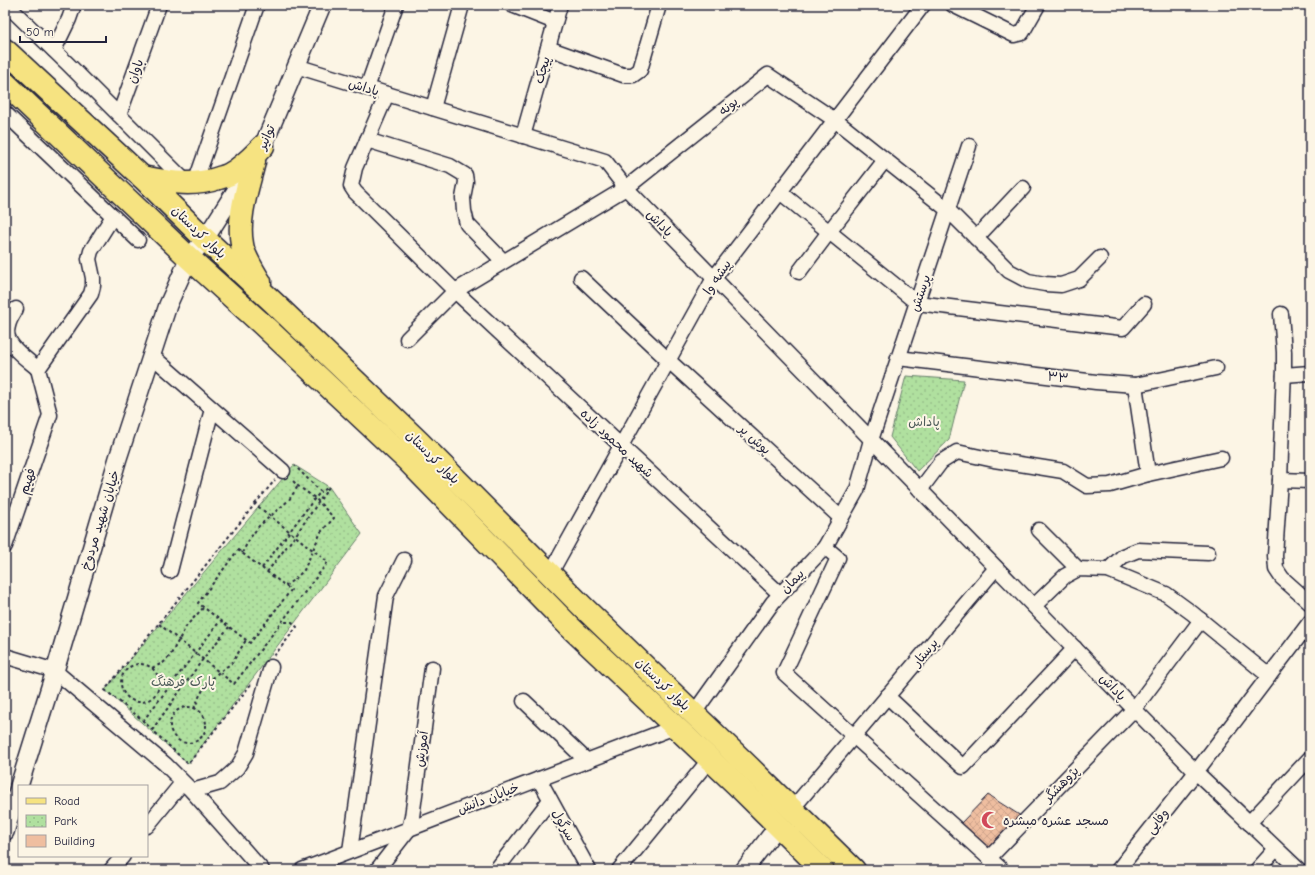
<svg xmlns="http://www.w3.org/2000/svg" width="1315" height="875" font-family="'Comic Neue','Playpen Sans Arabic',sans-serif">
	<defs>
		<pattern id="park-dots" width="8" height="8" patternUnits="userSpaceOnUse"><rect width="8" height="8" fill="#b0e09f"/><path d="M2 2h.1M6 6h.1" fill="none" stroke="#97c08a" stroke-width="1.8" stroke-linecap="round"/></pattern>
		<pattern id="building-cross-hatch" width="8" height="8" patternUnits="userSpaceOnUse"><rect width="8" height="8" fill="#efbea0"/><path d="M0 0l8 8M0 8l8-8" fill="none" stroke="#cda38b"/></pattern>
	</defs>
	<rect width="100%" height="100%" fill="#fcf5e5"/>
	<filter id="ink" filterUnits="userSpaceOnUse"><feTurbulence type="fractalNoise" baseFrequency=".025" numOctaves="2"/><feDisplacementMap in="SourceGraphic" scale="8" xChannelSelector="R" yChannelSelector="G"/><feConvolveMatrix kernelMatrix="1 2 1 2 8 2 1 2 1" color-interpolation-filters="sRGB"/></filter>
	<g filter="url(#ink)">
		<g fill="url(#park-dots)" stroke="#69816d">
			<path d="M906,376l58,4 -15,60 -32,31 -27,-34z"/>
			<path d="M294,465l35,22 33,47 -174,230 -83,-74z"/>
		</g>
		<path fill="url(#building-cross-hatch)" stroke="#22223b" d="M988,795l33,21 -33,35 -28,-27z"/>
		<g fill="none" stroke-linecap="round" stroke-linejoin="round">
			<g stroke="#22223b" stroke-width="17">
				<g id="minor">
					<path d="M7,5l61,59 120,120"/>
					<path d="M512,5l43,17"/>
					<path d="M953,5l61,30 8,-2 16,-28"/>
					<path d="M548,48l75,27h10l7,-5 19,-65"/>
					<path d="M54,50l15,-31 5,-14"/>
					<path d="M296,66l309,95 21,27 508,521 62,63 103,98"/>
					<path d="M367,88l29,-83"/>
					<path d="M387,94l-32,74 -4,18 4,6 100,99 325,303"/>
					<path d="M433,108l29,-103"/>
					<path d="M5,113l133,127"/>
					<path d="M119,115l40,-110"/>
					<path d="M523,136l37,-131"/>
					<path d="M367,140l83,26 15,9 1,7 -3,16 1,13 3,13 36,37"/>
					<path d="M195,183l62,-178"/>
					<path d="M780,192l137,111 206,25 21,-24"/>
					<path d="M976,238l47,-50"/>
					<path d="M799,272l30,-40 56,-72"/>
					<path d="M581,278l87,82 173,158"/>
					<path d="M16,309c-3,5 -7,11 -8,17 -6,18 18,32 30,43"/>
					<path d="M1281,314l3,38v16l-4,112 -5,76 1,13 6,9 28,25"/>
					<path d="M407,339l48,-48 171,-103 142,-113 67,45 113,90 61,61 19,10 17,3 16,1 18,-6 21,-21"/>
					<path d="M151,355l132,116"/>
					<path d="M898,358l198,24 39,3 81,-17"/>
					<path d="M1284,375l26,-2"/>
					<path d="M1135,385l13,89"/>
					<path d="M1280,480l30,1"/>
					<path d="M920,490l21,-28 16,-10 37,8 69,11 24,15 23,-1 38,-11 73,-16"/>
					<path d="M1039,530l39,39"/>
					<path d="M5,546l45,-131 -12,-46 53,-75 2,-8v-8l-4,-19 2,-8 22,-35"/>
					<path d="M825,547l13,11 -54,115 218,197"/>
					<path d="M1108,570l15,-14 15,-6 70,3"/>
					<path d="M170,571l42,-162"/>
					<path d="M550,574l164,-296 209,-273"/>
					<path d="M1034,606l31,-30 13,-7 30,1 58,24 26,19 77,63"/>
					<path d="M5,656l50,15 110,93 27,27 70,79"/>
					<path d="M887,696l76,71 112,-119"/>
					<path d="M524,701l63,60"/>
					<path d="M694,713l79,-111 52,-55 32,-57 14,-50 98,-294"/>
					<path d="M539,779l50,91"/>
					<path d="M192,791l28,-8 17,-15 9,-15 25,-86"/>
					<path d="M792,809l204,-241"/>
					<path d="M1249,823l61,-65"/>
					<path d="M147,826l35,-43"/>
					<path d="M350,851l36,-255 18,-36"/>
					<path d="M989,858l145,-149 67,-89"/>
					<path d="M111,870l12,-14"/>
					<path d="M302,870l373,-143"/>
					<path d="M377,870l32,-41 3,-12 20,-149"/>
					<path d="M496,870l54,-70"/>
					<path d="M619,870l91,-111"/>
					<path d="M1118,870l78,-98 114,-150"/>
					<path d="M1257,870l19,-21"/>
				</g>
			</g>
			<g stroke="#22223b" stroke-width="20">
				<g id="tertiary">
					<path d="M19,786l36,-115 63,-213 50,-153 21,-47 16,-19 49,-77 9,-16 59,-141"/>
					<path d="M5,832l14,-45"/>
					<path d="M744,870l34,-44"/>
				</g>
			</g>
			<g stroke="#22223b" stroke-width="25">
				<g id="primary">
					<path d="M5,50l137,127 63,62 69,64 146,140 162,163 167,161 105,103"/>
					<path d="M5,83l184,175 73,66 146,137 162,166 166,157 87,86"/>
					<path d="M254,162c-6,25 -17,55 -12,82 1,11 12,28 18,38"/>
					<path d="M142,177c27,5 50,10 77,1 3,-1 8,-2 11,-4 13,-7 23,-18 33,-28"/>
				</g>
			</g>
			<g stroke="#22223b" stroke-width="2" stroke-dasharray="3 3" stroke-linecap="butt">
				<path d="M255,504l20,-24"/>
				<path d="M238,550l53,40 -41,53 -52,-40z"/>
				<path d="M242,553l8,-15 9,-12 30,-26 9,-14"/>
				<path d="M262,568l53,-70 6,-6 -26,-26"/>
				<path d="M267,572l28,-36 34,-49 -8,5"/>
				<path d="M285,586l11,-8 8,-8 17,-38 13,-14 -19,-20 -17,-12 -6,-6"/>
				<path d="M159,624l75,60 94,-122 -73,-58 -150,186 35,28 48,46 64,-81"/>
				<path d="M274,656l23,-29 -5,-5h-10"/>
				<circle cx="140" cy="683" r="19"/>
				<path d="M152,668l11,-5 7,-7 17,-31 16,-17"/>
				<circle cx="188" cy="725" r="18"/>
				<path d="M194,709l6,-14 6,-10 13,-13 13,-9 14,-23"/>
				<path d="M143,721l77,-100"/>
				<path d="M152,730l51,-71 26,-32"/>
			</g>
			<use href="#minor" stroke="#fcf5e5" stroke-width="14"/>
			<use href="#tertiary" stroke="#fcf5e5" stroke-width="17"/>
			<use href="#primary" stroke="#f6e381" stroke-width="22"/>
		</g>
	</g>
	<defs>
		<g id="mosque-bare" transform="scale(1.38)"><path d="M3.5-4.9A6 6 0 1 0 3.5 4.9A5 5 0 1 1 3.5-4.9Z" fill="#d1495b" stroke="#fcf5e5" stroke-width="2.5" paint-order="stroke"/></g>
	</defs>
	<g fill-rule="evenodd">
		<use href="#mosque-bare" x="990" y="820"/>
	</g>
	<g text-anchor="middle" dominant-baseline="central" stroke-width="4" stroke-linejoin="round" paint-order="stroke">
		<g font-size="13" fill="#22223b" stroke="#fcf5e5">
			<text transform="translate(542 70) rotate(-74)">پیچک</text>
			<text transform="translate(135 71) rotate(-70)">باوان</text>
			<text transform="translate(364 87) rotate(17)">پاداش</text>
			<text transform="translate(728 106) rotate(-39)">پونه</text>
			<text transform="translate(266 137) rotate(-66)">توانیر</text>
			<text transform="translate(660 223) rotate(46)">پاداش</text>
			<text transform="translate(199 232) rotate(44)">بلوار کردستان</text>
			<text transform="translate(717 277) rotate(-56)">پیشه وا</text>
			<text transform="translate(920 293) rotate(-71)">پرستش</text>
			<text transform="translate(1058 377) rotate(7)">۳۳</text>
			<text transform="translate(755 439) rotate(42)">پوش پر</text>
			<text transform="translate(617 443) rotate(43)">شهید محمود زاده</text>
			<text transform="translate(433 457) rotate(45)">بلوار کردستان</text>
			<text transform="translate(27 481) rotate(-71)">فهیم</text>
			<text transform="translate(100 520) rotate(-73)">خیابان شهید مردوخ</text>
			<text transform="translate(792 581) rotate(-46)">پیمان</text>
			<text transform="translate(925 652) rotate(-50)">پرستار</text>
			<text transform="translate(663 684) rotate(44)">بلوار کردستان</text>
			<text transform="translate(1113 687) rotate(46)">پاداش</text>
			<text transform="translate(421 749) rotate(-82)">آموزش</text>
			<text transform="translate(1061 784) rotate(-46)">پژوهشگر</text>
			<text transform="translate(488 798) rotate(-21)">خیابان دانش</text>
			<text transform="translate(1157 821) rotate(-52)">وفایی</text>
			<text transform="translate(564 825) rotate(61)">سرگول</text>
		</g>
		<g font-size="13" fill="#4d5b59" stroke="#fcf5e5">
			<text x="924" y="421">پاداش</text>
			<text x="183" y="681">پارک فرهنگ</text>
		</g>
		<g font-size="13" fill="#22223b" stroke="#fcf5e5" text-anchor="start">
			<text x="1003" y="820">مسجد عشره مبشره</text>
		</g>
	</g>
	<rect width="1315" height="875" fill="none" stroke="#fcf5e5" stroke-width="20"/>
	<rect x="10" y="10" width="1295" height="855" fill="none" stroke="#22223b" stroke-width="1.5" filter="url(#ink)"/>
	<rect x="18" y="785" width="130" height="72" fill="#fcf5e5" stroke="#a5a1a1"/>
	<rect x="26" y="798" width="20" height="6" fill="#f6e381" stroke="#a5a1a1"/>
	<text x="54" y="805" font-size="12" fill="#22223b">Road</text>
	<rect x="26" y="815" width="20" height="12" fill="url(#park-dots)" stroke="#a5a1a1"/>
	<text x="54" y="825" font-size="12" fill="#22223b">Park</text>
	<rect x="26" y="835" width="20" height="12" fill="#efbea0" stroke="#a5a1a1"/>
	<text x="54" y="845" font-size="12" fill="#22223b">Building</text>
	<path d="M20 36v6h86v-6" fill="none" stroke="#22223b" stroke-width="2"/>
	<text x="26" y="36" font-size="12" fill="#22223b" stroke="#fcf5e5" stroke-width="3" paint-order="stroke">50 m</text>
</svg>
